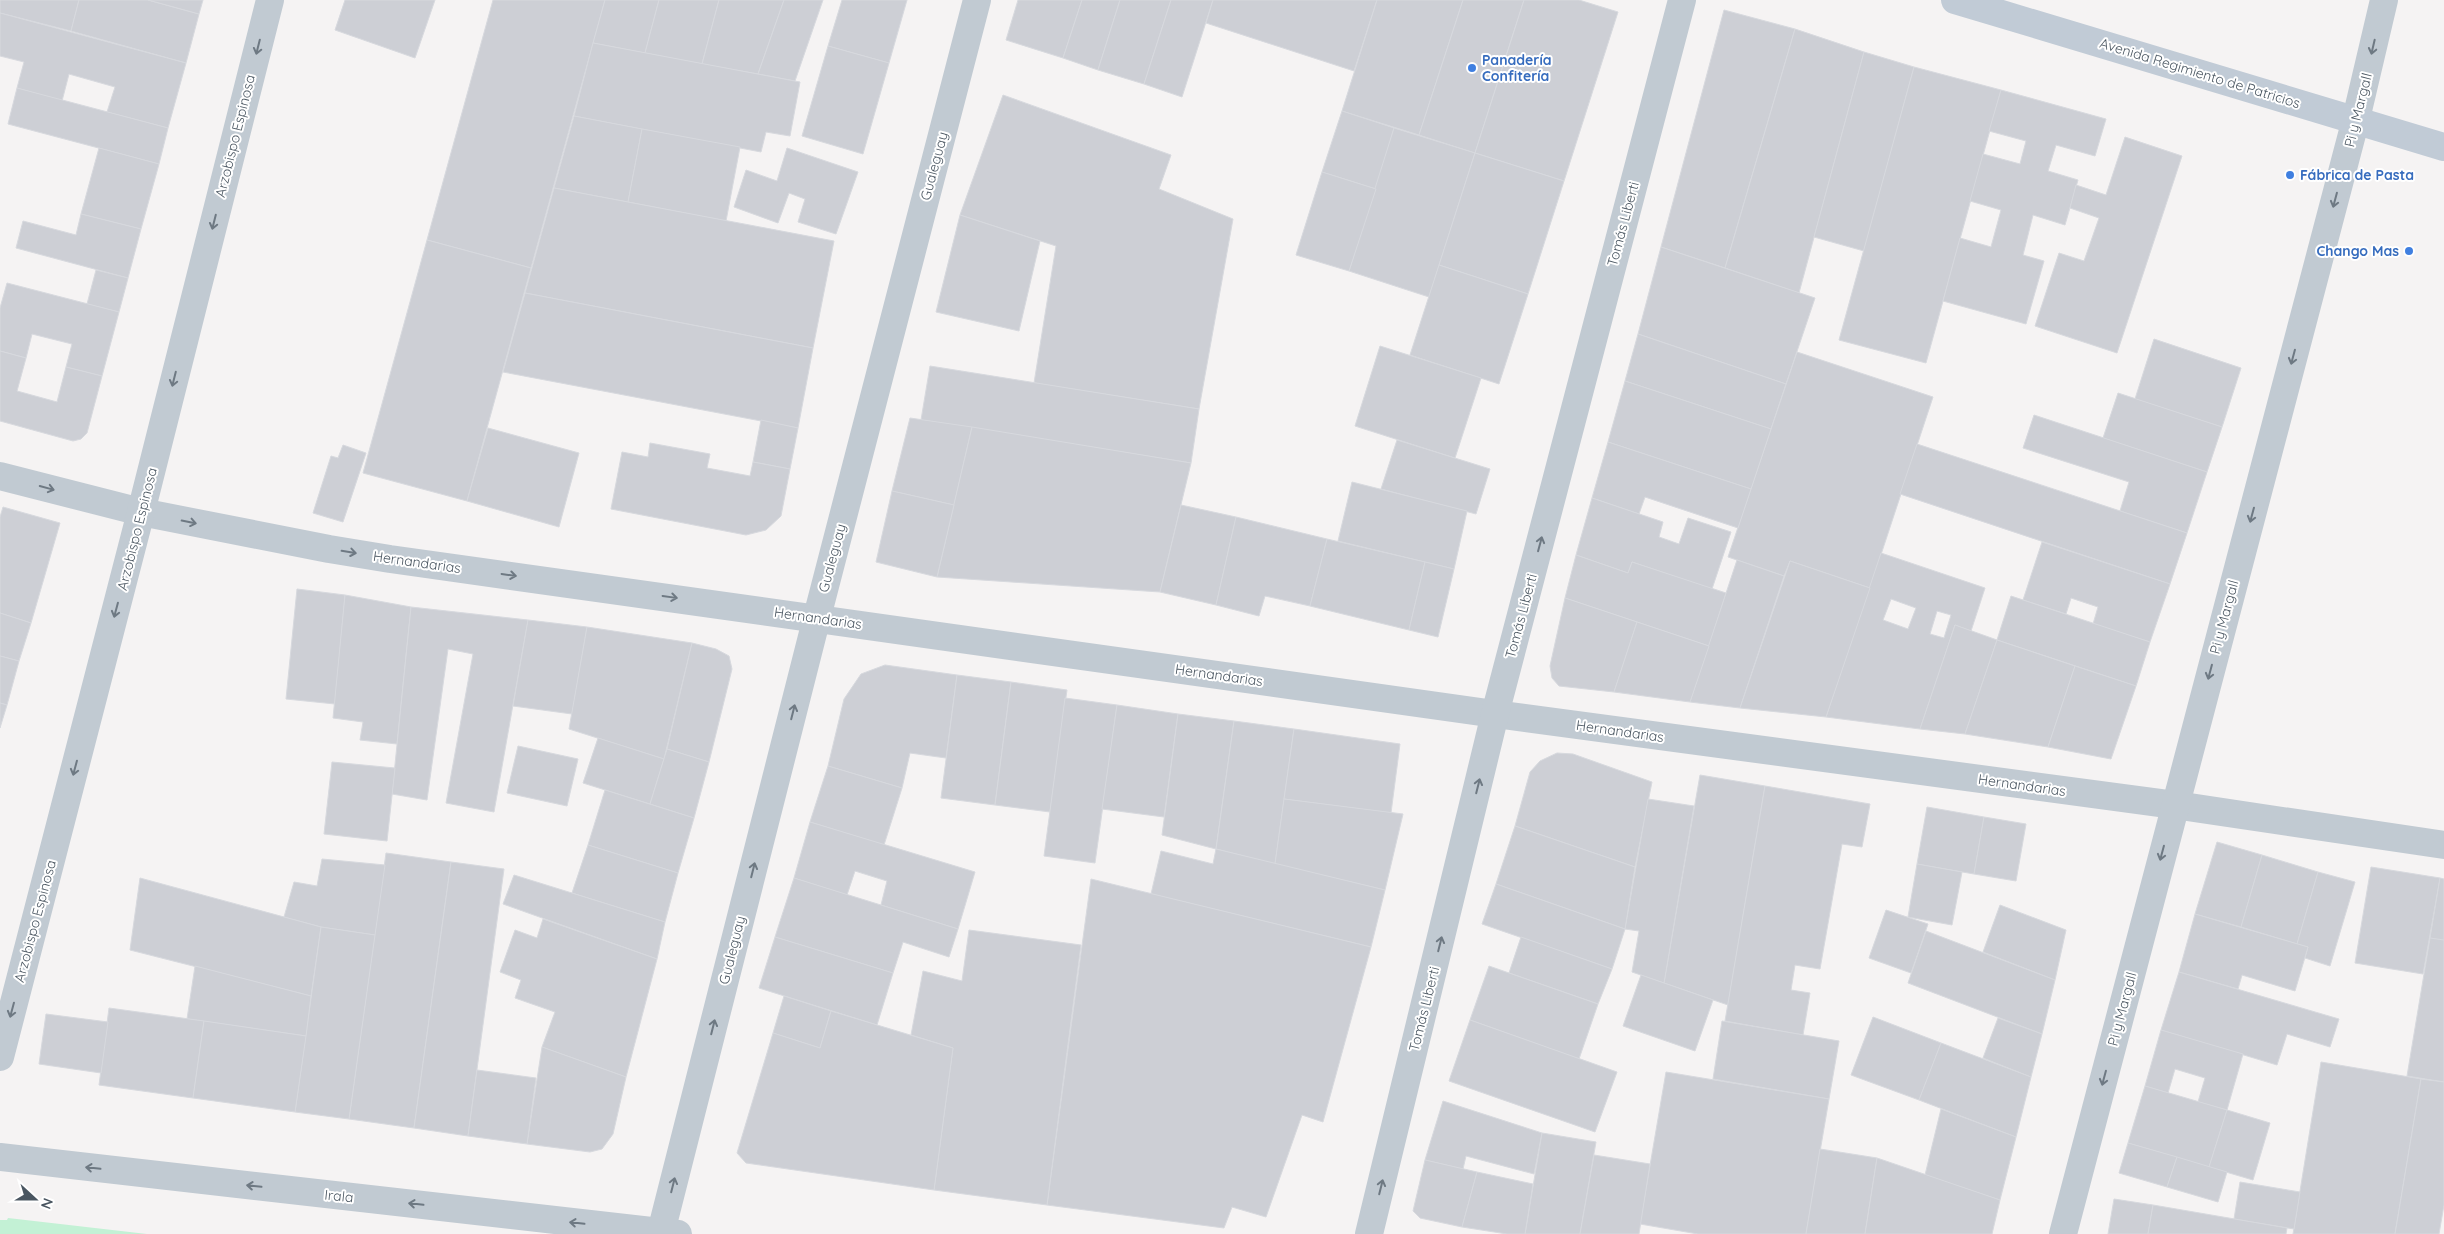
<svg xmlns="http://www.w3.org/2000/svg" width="2444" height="1234" font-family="Quicksand,sans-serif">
	<rect width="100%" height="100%" fill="#f5f3f3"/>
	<path fill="#c3f1d5" d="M8,1218l139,16h-147v-14h7z"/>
	<g fill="#cdcfd5" stroke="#d7d9de" fill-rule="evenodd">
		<path d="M0,0h79l-8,31 -71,-18z"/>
		<path d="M79,0h69l51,14 -13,49 -115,-32z"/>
		<path d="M148,0h55l-4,14z"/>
		<path d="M345,0h90l-20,58 -80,-28z"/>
		<path d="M493,0h112l-74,268 -104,-28z"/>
		<path d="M605,0h54l-14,53 -52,-10z"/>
		<path d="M659,0h60l-17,64 -57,-11z"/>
		<path d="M719,0h65l-26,74 -56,-10z"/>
		<path d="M784,0h39l-28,81 -37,-7z"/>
		<path d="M842,0h65l-18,63 -61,-17z"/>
		<path d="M1018,0h64l-19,58 -57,-18z"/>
		<path d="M1082,0h38l-22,70 -35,-12z"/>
		<path d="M1120,0h51l-27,84 -46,-14z"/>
		<path d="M1171,0h42l-31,97 -38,-13z"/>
		<path d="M1213,0h164l-23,71 -148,-48z"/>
		<path d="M1377,0h86l-44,135 -77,-24z"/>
		<path d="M1463,0h61l-49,153 -56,-18z"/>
		<path d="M1524,0h55l39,12 -54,169 -89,-28z"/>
		<path d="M1724,10l71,19 -70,239 -64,-21z"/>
		<path d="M0,13l186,50 -18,65 -61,-16 8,-25 -46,-13 -7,27 -45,-13 7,-26 -24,-6z"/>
		<path d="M1795,29l69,23 -65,241 -74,-25z"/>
		<path d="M593,43l207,39 -10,54 -24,-4 -5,20 -187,-36z"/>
		<path d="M828,46l61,17 -26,91 -61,-18z"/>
		<path d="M1864,52l50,15 -50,184 -50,-14z"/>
		<path d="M1914,67l87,23 -75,273 -87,-23z"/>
		<path d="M17,88l151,40 -9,36 -151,-40z"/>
		<path d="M2001,90l105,29 -11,37 -39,-11 -8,26 30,9 -13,45 -32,-10 -10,40 21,6 -18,63 -83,-23 17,-63 31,9 10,-37 -31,-9 13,-47 37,10 6,-23 -37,-10z"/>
		<path d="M1003,95l168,60 -12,34 74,30 -34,190 -165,-26 22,-137 -96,-31z"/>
		<path d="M1342,111l52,17 -18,61 -54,-17z"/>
		<path d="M574,116l68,13 -14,73 -74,-14z"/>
		<path d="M1394,128l81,25 -46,144 -80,-26z"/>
		<path d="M642,129l98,18 -14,74 -98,-19z"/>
		<path d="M2125,137l57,19 -65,197 -82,-27 24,-73 25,8 15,-43 -29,-10 6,-23 30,10z"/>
		<path d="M99,148l60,16 -18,65 -60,-15z"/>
		<path d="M787,148l71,24 -22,62 -38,-12 7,-23 -16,-6 -11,30 -44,-16 12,-37 31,11z"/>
		<path d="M1475,153l89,28 -36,113 -89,-29z"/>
		<path d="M1322,172l54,17 -27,82 -53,-16z"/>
		<path d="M554,188l280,53 -21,107 -288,-55z"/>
		<path d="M81,214l60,15 -13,49 -112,-30 7,-27 53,14z"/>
		<path d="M960,215l80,26 -21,90 -83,-19z"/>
		<path d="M427,240l104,28 -64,233 -104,-28z"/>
		<path d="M1661,247l154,51 -29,86 -148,-50z"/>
		<path d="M1439,265l89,29 -29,90 -89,-29z"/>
		<path d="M96,270l32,8 -9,34 -32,-8z"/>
		<path d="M7,283l112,29 -17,64 -36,-9 6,-23 -40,-10 -6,24 -26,-7v-43z"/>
		<path d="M525,293l288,55 -15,80 -295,-56z"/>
		<path d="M1638,334l148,50 -15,45 -146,-48z"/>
		<path d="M2154,339l87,29 -19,59 -87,-28z"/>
		<path d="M1380,346l101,32 -26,80 -100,-32z"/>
		<path d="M0,351l26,7 -9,33 40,11 9,-35 36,9 -15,57 -6,6 -8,2 -73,-20z"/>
		<path d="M1797,352l136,45 -63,191 -80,-27 -6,15 -56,-19z"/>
		<path d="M930,366l269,43 -8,54 -270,-43z"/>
		<path d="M1625,381l146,48 -20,60 -143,-47z"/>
		<path d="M2118,393l104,34 -15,45 -104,-34z"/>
		<path d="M2034,415l173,57 -20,61 -67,-22 9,-29 -106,-34z"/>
		<path d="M910,418l62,9 -18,78 -62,-14z"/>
		<path d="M761,420l37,8 -8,41 -37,-7z"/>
		<path d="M972,427l219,36 -31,129 -223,-15z"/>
		<path d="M488,428l91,25 -20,74 -92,-26z"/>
		<path d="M1397,440l93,29 -14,45 -95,-25z"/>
		<path d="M1608,442l143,47 -13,39 -93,-31 -6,17 -47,-16z"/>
		<path d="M650,443l60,11 -3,14 43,8 3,-14 37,7 -9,47 -15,14 -20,5 -135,-26 11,-57 26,5z"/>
		<path d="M1917,444l270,89 -17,51 -270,-90z"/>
		<path d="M343,445l23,8 -23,69 -30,-9 18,-57 7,2z"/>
		<path d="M1352,482l115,29 -13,58 -116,-28z"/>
		<path d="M892,491l62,14 -17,72 -61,-15z"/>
		<path d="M1592,498l71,24 -4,15 20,7 9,-26 43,14 -19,57 -80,-27 -4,11 -52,-18z"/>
		<path d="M1181,505l55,12 -20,88 -56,-13z"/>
		<path d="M3,507l57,16 -29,100 -31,-10v-96z"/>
		<path d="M1236,517l91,22 -17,67 -45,-10 -6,20 -43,-11z"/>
		<path d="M1327,539l98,23 -16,68 -99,-24z"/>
		<path d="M2042,542l128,42 -20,58 -57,-18 5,-17 -27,-9 -5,16 -43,-14z"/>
		<path d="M1881,553l104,35 -14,43 -16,-6 -35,104 -94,-12zM1891,599l25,9 -8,21 -25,-9zM1937,611l14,4 -7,23 -14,-4z"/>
		<path d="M1576,555l52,18 4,-11 94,31 -17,53 -144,-48z"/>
		<path d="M1737,560l47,16 -44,132 -50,-6z"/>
		<path d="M1790,561l80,27 -44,129 -86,-9z"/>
		<path d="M1425,562l29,7 -16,68 -29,-7z"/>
		<path d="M297,589l48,6 -10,109 -49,-5z"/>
		<path d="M345,595l66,12 -14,137 -37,-4 3,-18 -30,-4z"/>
		<path d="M2011,596l139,46 -14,44 -139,-46z"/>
		<path d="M1565,598l72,24 -23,70 -55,-6 -7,-8 -2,-12z"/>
		<path d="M411,607l117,13 -34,192 -48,-9 27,-149 -25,-5 -21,151 -35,-6z"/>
		<path d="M0,613l31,10 -12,38 -19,-5z"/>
		<path d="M528,620l59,7 -15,87 -59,-8z"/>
		<path d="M1637,622l72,24 -19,56 -76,-10z"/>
		<path d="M1955,625l42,15 -32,94 -45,-5z"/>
		<path d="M587,627l105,16 -28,116 -95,-30z"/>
		<path d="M1997,640l78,26 -27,81 -83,-13z"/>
		<path d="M692,643l24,6 13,7 3,13 -23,93 -42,-13z"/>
		<path d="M0,656l19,5 -12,44 -7,-2z"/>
		<path d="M885,665l72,10 -11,83 -36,-5 -8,35 -74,-22 16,-67 17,-25z"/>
		<path d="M2075,666l61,20 -25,73 -63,-12z"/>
		<path d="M957,675l54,7 -16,123 -54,-7z"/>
		<path d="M1011,682l56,8 -17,122 -55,-7z"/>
		<path d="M1065,698l52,7 -22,158 -51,-7z"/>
		<path d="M0,703l7,2 -7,23z"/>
		<path d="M1117,705l61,9 -14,103 -62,-8z"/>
		<path d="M1178,714l56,7 -18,128 -54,-14z"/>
		<path d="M1234,721l60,8 -19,135 -59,-15z"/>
		<path d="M1294,729l106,15 -9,69 -107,-14z"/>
		<path d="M598,738l66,21 -14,45 -67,-21z"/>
		<path d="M518,746l60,13 -11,47 -60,-13z"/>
		<path d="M667,749l42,13 -15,56 -44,-14z"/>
		<path d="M1557,753l16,1 79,28 -17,85 -120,-41 15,-54 10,-11z"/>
		<path d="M332,762l63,6 -8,73 -63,-7z"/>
		<path d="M828,766l74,22 -18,57 -74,-23z"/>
		<path d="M1700,775l65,11 -37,219 -64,-22z"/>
		<path d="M1765,786l105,18 -8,43 -20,-3 -22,125 -25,-4 -4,25 19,3 -7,42 -78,-14z"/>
		<path d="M605,790l89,28 -16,55 -90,-28z"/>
		<path d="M1284,799l119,15 -18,76 -110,-26z"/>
		<path d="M1648,799l46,7 -30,177 -32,-11 7,-41 -14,-2z"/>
		<path d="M1927,807l57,10 -10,57 -57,-10z"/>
		<path d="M1984,817l42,7 -10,57 -42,-7z"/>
		<path d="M810,822l165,50 -17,57 -77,-24 6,-24 -32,-10 -8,24 -53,-17z"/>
		<path d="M1515,826l120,41 -10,62 -129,-45z"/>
		<path d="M2217,842l45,13 -21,72 -46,-13z"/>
		<path d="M588,845l90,28 -13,49 -93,-29z"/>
		<path d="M1216,849l169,41 -14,57 -220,-53 10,-43 52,13z"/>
		<path d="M386,853l65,9 -37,266 -65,-9z"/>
		<path d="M2262,855l56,17 -21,72 -56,-17z"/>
		<path d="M322,859l63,6 -10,70 -54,-8 -37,-10 10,-35 23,4z"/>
		<path d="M451,862l53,7 -36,267 -54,-8z"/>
		<path d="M1917,864l45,8 -10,53 -44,-8z"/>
		<path d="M2371,867l69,11 -17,96 -68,-11z"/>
		<path d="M2318,872l37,10 -25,84 -25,-8 3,-11 -11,-3z"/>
		<path d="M514,875l151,47 -8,37 -154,-55z"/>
		<path d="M140,878l181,49 -10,69 -181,-46z"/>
		<path d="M794,878l164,51 -9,28 -46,-15 -10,31 -118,-36z"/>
		<path d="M2440,878l4,1v62l-14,-3z"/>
		<path d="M1091,879l280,68 -48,175 -21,-7 -36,102 -34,-10 -8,21 -177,-23z"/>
		<path d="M1496,884l129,45 -13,40 -130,-45z"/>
		<path d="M2000,905l66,25 -11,50 -72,-28z"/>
		<path d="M1886,910l42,14 -17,49 -42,-15z"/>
		<path d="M2195,914l113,33 -13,44 -53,-16 -4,14 -59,-17z"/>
		<path d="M543,919l114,40 -31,118 -84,-30 13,-35 -40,-14 6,-18 -21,-8 15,-42 22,8z"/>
		<path d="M321,927l54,8 -26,184 -54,-7z"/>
		<path d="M969,930l112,15 -34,260 -113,-15 19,-142 -42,-13 12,-64 39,10z"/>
		<path d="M1926,931l129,49 -13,54 -134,-51z"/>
		<path d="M775,937l118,36 -16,52 -118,-37z"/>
		<path d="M1521,937l91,32 -14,35 -89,-31z"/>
		<path d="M2430,938l14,2v142l-37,-6z"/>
		<path d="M195,966l116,30 -5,40 -119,-17z"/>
		<path d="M1489,966l109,38 -19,55 -109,-39z"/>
		<path d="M2179,972l160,47 -9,28 -43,-13 -10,31 -116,-35z"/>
		<path d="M1641,975l72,25 -18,51 -72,-25z"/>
		<path d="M784,996l47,15 -11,37 -47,-15z"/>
		<path d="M109,1008l95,13 -11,77 -94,-13z"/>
		<path d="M831,1011l122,37 -19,142 -188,-27 -9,-10 36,-120 47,15z"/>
		<path d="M46,1014l62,8 -7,51 -62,-9z"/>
		<path d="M1873,1017l68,26 -22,57 -68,-25z"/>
		<path d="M1998,1018l44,16 -11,43 -48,-19z"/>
		<path d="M1470,1020l147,52 -22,60 -146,-51z"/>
		<path d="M204,1021l102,15 -11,76 -102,-14z"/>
		<path d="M1722,1021l117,20 -10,58 -116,-20z"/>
		<path d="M2161,1030l82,24 -16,56 -29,-8 7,-24 -30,-9 -7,24 -23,-7z"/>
		<path d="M1941,1043l90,34 -15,60 -97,-37z"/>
		<path d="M542,1047l84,30 -13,57 -11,15 -12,3 -63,-8z"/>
		<path d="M2321,1062l100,17 -26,155h-102z"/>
		<path d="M477,1070l59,8 -9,66 -59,-8z"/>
		<path d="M1666,1072l163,27 -23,135h-108l-58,-10z"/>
		<path d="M2421,1079l23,3v123l-5,29h-44z"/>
		<path d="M2145,1086l82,24 -18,57 -81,-24z"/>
		<path d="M1443,1101l99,32 -8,41 -68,-18 -3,13 -38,-9z"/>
		<path d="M1941,1109l75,28 -16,63 -75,-25z"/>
		<path d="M2227,1110l43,13 -17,57 -44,-13z"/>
		<path d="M1542,1133l54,9 -16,92h-55z"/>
		<path d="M2128,1143l49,14 -10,30 -48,-14z"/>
		<path d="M1820,1149l57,9 -12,76h-59z"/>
		<path d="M1594,1155l56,9 -11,70h-59z"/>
		<path d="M2177,1157l50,15 -9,30 -51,-15z"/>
		<path d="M1877,1158l123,42 -8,34h-127z"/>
		<path d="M1425,1160l52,12 -15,55 -42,-9 -7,-7z"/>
		<path d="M1477,1172l56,12 -8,50h-18l-45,-7z"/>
		<path d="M2240,1182l60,10 -6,37 -60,-10z"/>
		<path d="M2114,1199l39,6 -5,29h-40z"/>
		<path d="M2153,1205l134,23 -1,6h-138z"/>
	</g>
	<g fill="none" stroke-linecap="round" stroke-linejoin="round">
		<g stroke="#c1cad2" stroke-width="28">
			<path d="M0,476l141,36 188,37 61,10 1105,155 680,91 269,40"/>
			<path d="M0,1057l141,-545 129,-512"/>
			<path d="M0,1157l678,77"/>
			<path d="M661,1232l156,-615 160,-617"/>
			<path d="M1369,1234l126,-520 187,-714"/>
			<path d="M2063,1234l293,-1115 28,-119"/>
		</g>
		<path stroke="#c1cbd6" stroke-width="28" d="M1955,0l489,147"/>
	</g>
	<defs><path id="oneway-shaft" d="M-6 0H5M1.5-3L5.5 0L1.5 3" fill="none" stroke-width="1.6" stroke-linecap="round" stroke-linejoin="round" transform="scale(1.25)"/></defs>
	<g stroke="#6e7983">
		<use href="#oneway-shaft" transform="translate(258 47) rotate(104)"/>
		<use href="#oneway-shaft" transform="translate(2373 47) rotate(103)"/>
		<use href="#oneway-shaft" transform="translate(2335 200) rotate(105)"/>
		<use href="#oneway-shaft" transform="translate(214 222) rotate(104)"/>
		<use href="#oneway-shaft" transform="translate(2293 357) rotate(105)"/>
		<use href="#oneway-shaft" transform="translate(174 379) rotate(104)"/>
		<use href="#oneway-shaft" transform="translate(47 488) rotate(15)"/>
		<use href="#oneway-shaft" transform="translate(2252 515) rotate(105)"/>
		<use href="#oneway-shaft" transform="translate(189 522) rotate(11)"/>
		<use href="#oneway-shaft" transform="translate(1540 544) rotate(-75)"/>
		<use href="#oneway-shaft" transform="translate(349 552) rotate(9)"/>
		<use href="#oneway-shaft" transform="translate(509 575) rotate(8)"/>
		<use href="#oneway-shaft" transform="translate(670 597) rotate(8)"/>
		<use href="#oneway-shaft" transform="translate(116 610) rotate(105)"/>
		<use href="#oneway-shaft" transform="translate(2210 672) rotate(105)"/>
		<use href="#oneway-shaft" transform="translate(793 712) rotate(-76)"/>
		<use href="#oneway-shaft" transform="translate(75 768) rotate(105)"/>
		<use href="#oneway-shaft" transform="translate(1478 786) rotate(-76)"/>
		<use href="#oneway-shaft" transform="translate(2162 853) rotate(105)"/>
		<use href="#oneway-shaft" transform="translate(753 870) rotate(-76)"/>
		<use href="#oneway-shaft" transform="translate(1440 944) rotate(-76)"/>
		<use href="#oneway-shaft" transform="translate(12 1010) rotate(105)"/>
		<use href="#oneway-shaft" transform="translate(713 1027) rotate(-76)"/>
		<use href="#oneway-shaft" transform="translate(2104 1078) rotate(105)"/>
		<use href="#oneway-shaft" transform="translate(93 1168) rotate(-174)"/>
		<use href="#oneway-shaft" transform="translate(673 1185) rotate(-76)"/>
		<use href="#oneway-shaft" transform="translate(254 1186) rotate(-174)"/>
		<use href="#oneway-shaft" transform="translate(1381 1187) rotate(-76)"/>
		<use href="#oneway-shaft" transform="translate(416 1204) rotate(-174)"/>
		<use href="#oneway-shaft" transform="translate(577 1223) rotate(-174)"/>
	</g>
	<g fill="#3f7fe0" stroke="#fff" stroke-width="2">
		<circle cx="1472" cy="68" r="5"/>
		<circle cx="2290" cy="175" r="5"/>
		<circle cx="2409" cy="251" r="5"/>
	</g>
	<g text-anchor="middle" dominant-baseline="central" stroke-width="4" stroke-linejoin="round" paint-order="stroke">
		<g font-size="14" font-weight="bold" fill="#366cbe" stroke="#fff" text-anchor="start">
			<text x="1482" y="60">Panadería<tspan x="1482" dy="16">Confitería</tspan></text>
			<text x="2300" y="175">Fábrica de Pasta</text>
			<text x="2399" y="251" text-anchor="end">Chango Mas</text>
		</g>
		<g font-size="14" fill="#4a5661" stroke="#fff">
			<text transform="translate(2200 73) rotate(17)">Avenida Regimiento de Patricios</text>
			<text transform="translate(2358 110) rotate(-76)">Pi y Margall</text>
			<text transform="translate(235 136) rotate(-76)">Arzobispo Espinosa</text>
			<text transform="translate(934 166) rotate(-75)">Gualeguay</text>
			<text transform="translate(1623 224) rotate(-75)">Tomás Liberti</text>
			<text transform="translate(137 529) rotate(-76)">Arzobispo Espinosa</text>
			<text transform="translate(832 558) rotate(-75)">Gualeguay</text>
			<text transform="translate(417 562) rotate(8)">Hernandarias</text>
			<text transform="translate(1521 616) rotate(-75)">Tomás Liberti</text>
			<text transform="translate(2224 617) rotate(-75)">Pi y Margall</text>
			<text transform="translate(818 618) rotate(8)">Hernandarias</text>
			<text transform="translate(1219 675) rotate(8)">Hernandarias</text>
			<text transform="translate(1620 731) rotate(8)">Hernandarias</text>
			<text transform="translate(2022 785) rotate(8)">Hernandarias</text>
			<text transform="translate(35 921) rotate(-75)">Arzobispo Espinosa</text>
			<text transform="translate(732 950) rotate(-76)">Gualeguay</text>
			<text transform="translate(1424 1009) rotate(-76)">Tomás Liberti</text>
			<text transform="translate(2122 1009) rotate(-75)">Pi y Margall</text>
			<text transform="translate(339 1196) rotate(6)">Irala</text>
		</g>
	</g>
	<g transform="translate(35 1199) rotate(111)" stroke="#ffffff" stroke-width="4" paint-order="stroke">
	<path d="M0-4L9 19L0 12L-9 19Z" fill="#4a5661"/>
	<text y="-8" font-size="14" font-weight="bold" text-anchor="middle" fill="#4a5661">N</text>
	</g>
</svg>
